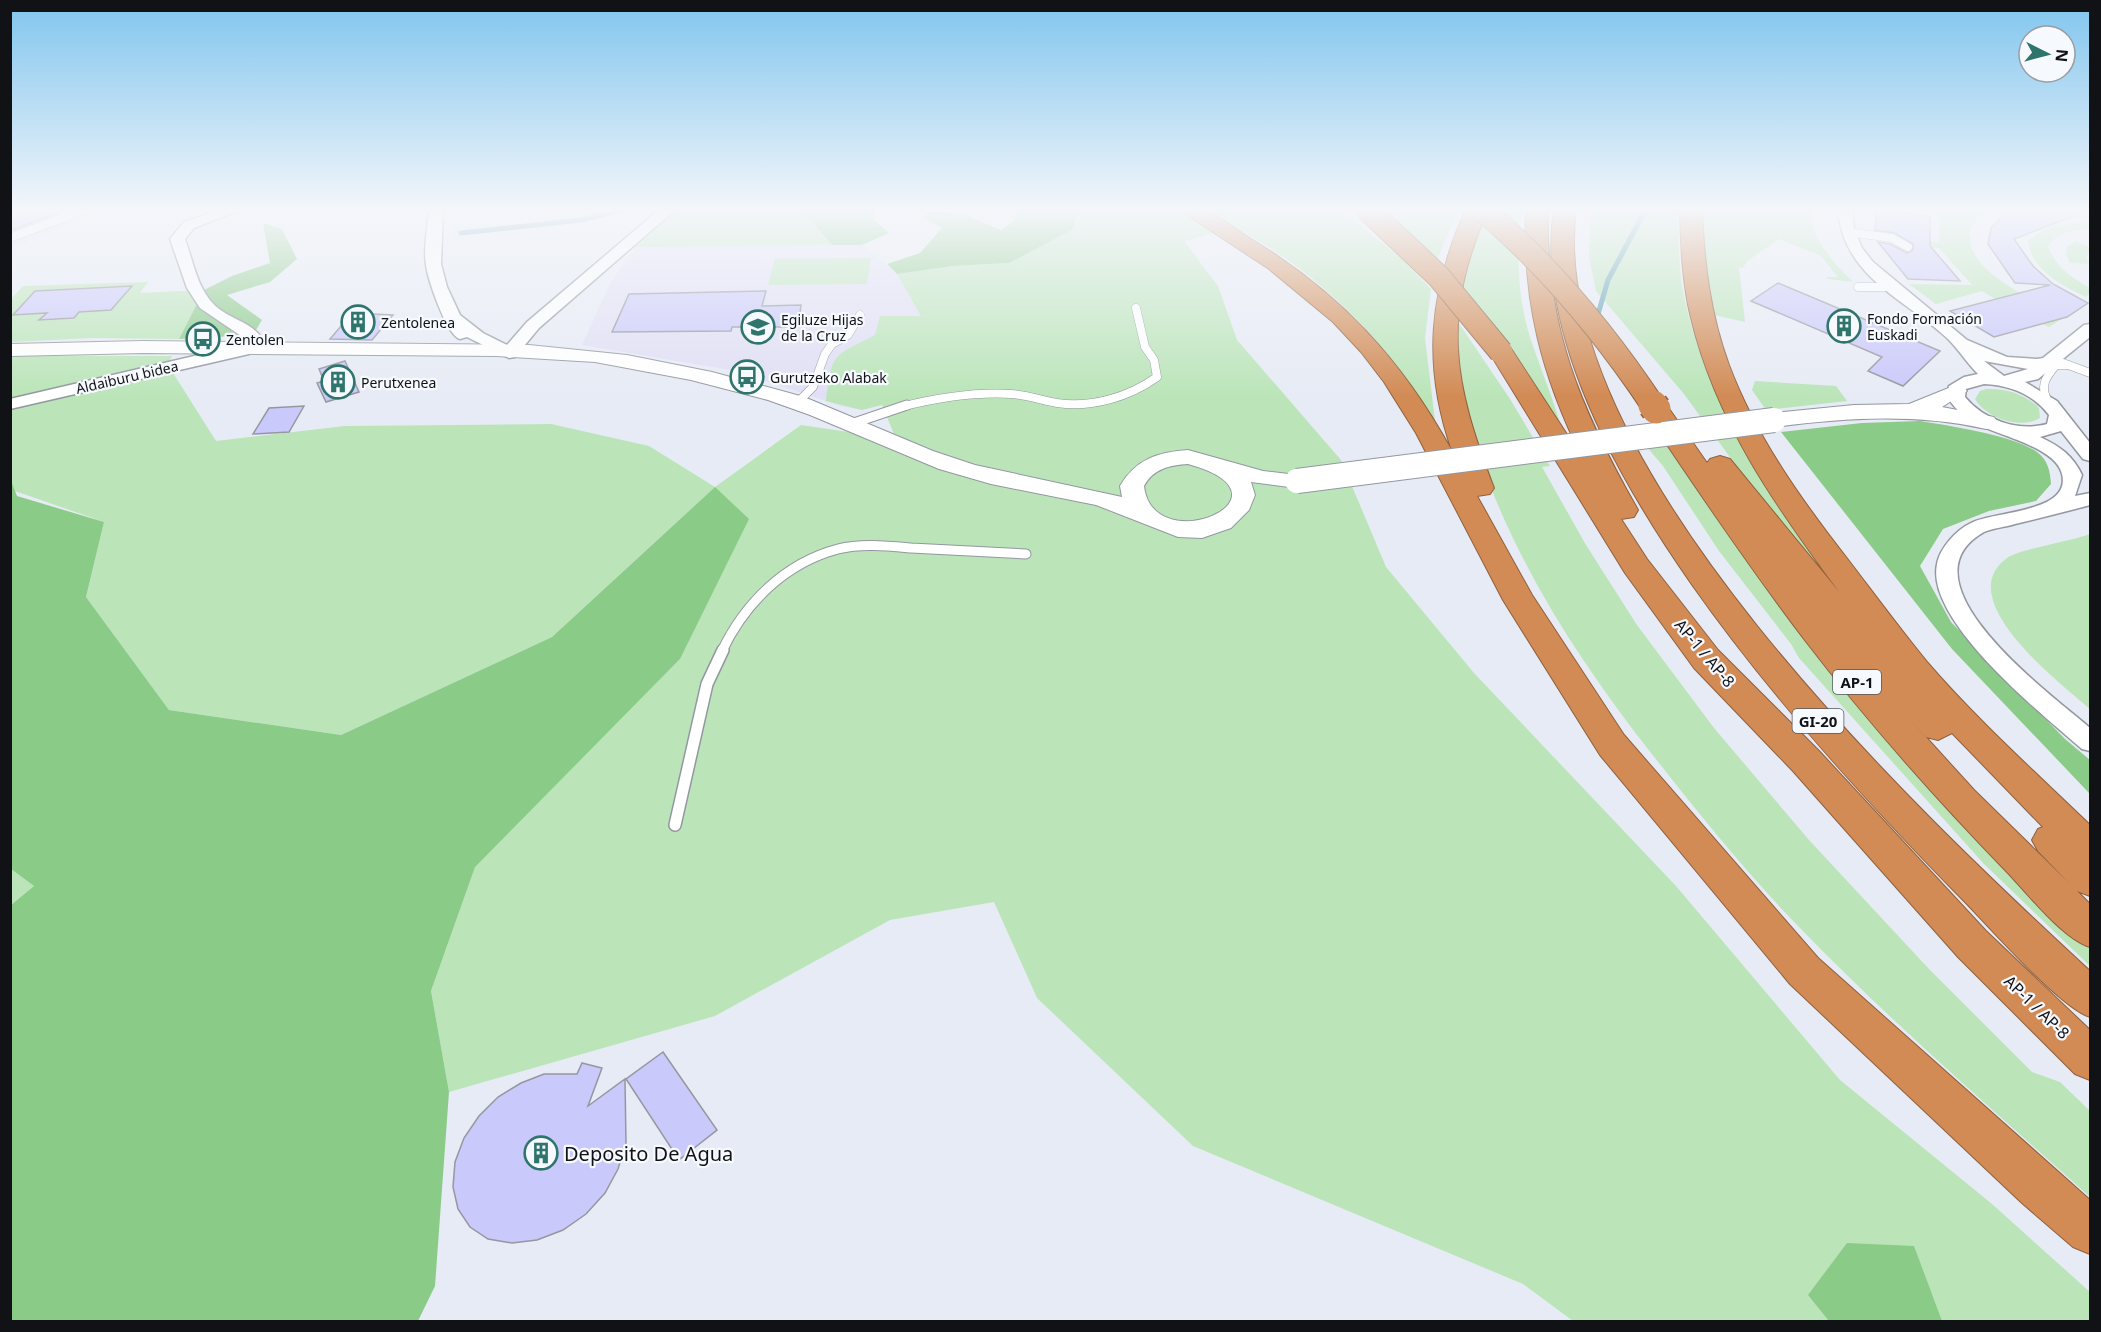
<svg xmlns="http://www.w3.org/2000/svg" width="2101" height="1332" font-family="'Noto Sans',sans-serif">
	<rect width="100%" height="100%" fill="#e7ebf5"/>
	<path fill="#dae1f2" d="M11,209h98l-98,39z"/>
	<path fill="#e1dff5" d="M862,245l35,29 19,30 15,33 -69,73 -21,-4 -105,-35 -154,-26 29,-63 25,-35z"/>
	<g fill="#bbe5b9">
		<path d="M675,209h126l31,36 -196,2z"/>
		<path d="M1071,209h102l40,24 -29,8 34,45 19,54 104,120 45,107 88,106 202,213 164,194 152,124 98,88v29h-517l-50,-37 -330,-138 -156,-148 -43,-96 -104,18 -175,96 -266,76 -18,-101 44,-125 205,-207 35,-172 -163,150 -211,98 -172,-25 -83,-113 18,-75 -89,-31 -5,-13v-122h162l-4,9 48,76 129,-15 206,-2 98,22 66,41 86,-62 95,14 -14,-34 -20,5 -36,-9c6,-50 7,-44 49,-66l5,-19h41l-24,-42 56,-8 57,-3 68,-50z"/>
		<path d="M1201,209h139l62,50 29,30 -6,49 10,83c-39,-63 -84,-114 -143,-158 -28,-21 -61,-37 -91,-54z"/>
		<path d="M1381,209h77l-21,51z"/>
		<path d="M1485,209h37c-6,44 -5,91 10,134 9,27 20,53 28,80l-51,-77 -52,-61z"/>
		<path d="M1591,209h87c1,27 0,55 5,82 23,120 103,218 168,317l-106,-130 -61,-84 -88,-103 -7,-34z"/>
		<path d="M1701,209h111c-5,27 24,56 41,73l-25,-3 -2,-2h12l-17,-21 -42,-17 -32,22 -4,7 -4,-1 6,55 -31,-7 -11,-55z"/>
		<path d="M1917,209l29,3 3,-3h45l-15,7 -10,15c1,6 1,13 3,18 13,31 66,53 94,67l-17,11 -34,-16 -33,-20 -46,13 -27,-20 63,1 -33,-37h-18l-17,-11 35,6 1,-29z"/>
		<path d="M2090,223v6c-17,1 -32,2 -42,18 9,21 23,30 42,41v5l-4,4c-24,-12 -54,-26 -58,-56 18,-15 39,-19 62,-18z"/>
		<path d="M2076,241l14,6 -3,11 2,6 -19,-1 -4,-9 1,-7z"/>
		<path d="M871,258l-4,26 -99,1 7,-26z"/>
		<path d="M148,282l-8,11 64,-3 -25,49 -87,-1 -81,4v-43l12,-13z"/>
		<path d="M1456,319l54,80 40,67 -8,1 44,78 51,80 77,103 95,112 120,129 103,103 28,10 30,29v86c-98,-88 -198,-174 -290,-269 -52,-53 -99,-112 -145,-170 -71,-90 -136,-188 -174,-297 -16,-45 -22,-94 -25,-142z"/>
		<path d="M1755,381l81,5 11,15 -81,9 -14,-20z"/>
		<path d="M1986,389c20,-1 39,5 53,19l1,10c-20,12 -54,0 -65,-19l5,-8z"/>
		<path d="M1662,439l61,88 344,399 23,22v18l-106,-102 -185,-206 -8,-14 -72,-93 -56,-85 -22,-26z"/>
		<path d="M2090,534v175c-30,-26 -140,-110 -83,-151 13,-9 65,-17 83,-24z"/>
		<path d="M11,869l23,17 -23,19z"/>
	</g>
	<g fill="#8acb87">
		<path d="M801,209h73l-1,10 16,14 -27,12h-30z"/>
		<path d="M1017,209h54l7,3 -6,18 -63,33 -56,3 -56,8 -10,-10 33,-11 22,-25 -19,-11 7,-6 33,3 38,16 14,-10z"/>
		<path d="M263,223l19,6 15,30 -27,23 -43,13 35,25 -9,15 -74,4 25,-49 28,-14 38,-13z"/>
		<path d="M1920,421c30,5 93,14 117,31 11,8 13,19 14,32l-15,17 -47,10 -46,18 -23,37 31,56 114,117 25,21v34l-138,-145 -171,-217 81,-9z"/>
		<path d="M10,478l7,18 87,26 -18,75 83,113 172,25 211,-98 163,-150 34,32 -69,140 -205,208 -44,124 18,101 -14,194 -17,35h-407v-416l23,-19 -23,-17z"/>
		<path d="M1847,1243l67,3 28,75h-113l-21,-26z"/>
	</g>
	<g fill="none" stroke-linecap="round" stroke-linejoin="round">
		<g stroke="#62a1b4" stroke-width="5">
			<path d="M461,233l120,-13 45,-11"/>
			<path d="M1596,321l12,-41 38,-71"/>
		</g>
	</g>
	<g fill="#cac9fb" stroke="#96969f" stroke-width="1.5">
		<path d="M10,209h59l-59,22z"/>
		<path d="M1877,209l53,8v29l30,35 -52,-2 -30,-37 12,2 17,9 6,-3v-6l-18,-11 -20,-3z"/>
		<path d="M2034,209h49l1,3 -70,27 19,27 20,18 35,19 -21,14 -73,20 -44,-26 100,-26 -35,-2 -27,-39 3,-16 15,-16z"/>
		<path d="M1778,283l162,68 -37,35 -35,-15 14,-14 -131,-56z"/>
		<path d="M132,286l-21,24 -32,2 -5,6 -35,2 8,-7 -34,2 22,-24z"/>
		<path d="M766,291l-4,15 39,-1 -3,22h-66l-1,4 -119,1 17,-38z"/>
		<path d="M352,313l41,2 -21,25 -42,-1z"/>
		<path d="M345,361l14,31 -33,10 -9,-19 7,-2 -5,-12z"/>
		<path d="M304,406l-15,26 -36,2 16,-26z"/>
		<path d="M663,1052l54,78 -38,30 -53,-81z"/>
		<path d="M582,1063l20,5 -14,38 37,-27 1,65 -8,25 -13,24 -19,21 -23,16 -26,10 -25,3 -24,-4 -18,-12 -12,-18 -5,-22 2,-25 9,-24 15,-22 19,-19 23,-14 23,-9h33z"/>
	</g>
	<g fill="none" stroke-linecap="round" stroke-linejoin="round">
		<g stroke="#9397a0" stroke-width="9">
			<g id="service-far2">
				<path d="M1848,232l44,6 16,9"/>
				<path d="M10,238l76,-29"/>
				<path d="M1858,287h32"/>
				<path d="M2063,363l27,10"/>
				<path d="M798,402l15,-15 12,-33 7,-10 16,-9 12,-20"/>
				<path d="M2049,403c-10,-16 -4,-25 7,-38h11"/>
				<path d="M901,407c35,-9 74,-15 110,-13 16,1 30,6 46,9 35,5 72,-6 100,-26l-3,-17 -9,-13 -9,-39"/>
			</g>
		</g>
		<g stroke="#9397a0" stroke-width="11">
			<g id="service-far1">
				<path d="M851,424l56,-19"/>
				<path d="M722,651c23,-48 63,-88 116,-102 23,-6 51,-3 73,-1 39,2 77,4 115,6"/>
			</g>
		</g>
		<g stroke="#9397a0" stroke-width="14">
			<path id="service" d="M675,825l32,-141 16,-34"/>
		</g>
		<g stroke="#9397a0" stroke-width="3">
			<g id="minor">
				<path d="M222,209h21l-49,19 -9,11c9,25 13,56 37,72 13,9 30,13 39,26l-12,17 -239,55v-10l227,-53 7,-8 -44,-30 -13,-20 -17,-49 14,-17z"/>
				<path d="M429,209h14l-2,55 6,23 13,28 23,18 24,12 20,-23 133,-113h16l-137,119 -24,29 -6,1 -42,-21 -7,2c-13,-3 -32,-59 -34,-74 -3,-17 2,-38 3,-56z"/>
				<path d="M1838,209h14l2,20 8,19 11,14 94,78 40,17 30,2 6,-1 41,-33 6,-1v13l-52,42 -13,3 32,19 33,42v18l-7,-2 -22,-28 -21,6c20,9 33,19 42,38l-7,21 15,-3v12c-25,7 -50,13 -75,19 -9,3 -22,4 -31,8 -88,50 68,163 106,196v23l-8,-2c-40,-35 -157,-128 -145,-185 3,-16 19,-34 34,-41 22,-12 101,-10 91,-49 -7,-28 -67,-39 -89,-52 -11,-6 -19,-15 -26,-25l2,-11 15,-9 14,-3c-11,-11 -19,-24 -30,-35 -44,-41 -105,-62 -110,-130zM1984,361l44,8 -24,7zM1984,384c25,1 49,10 65,31l-2,9c-29,8 -63,-4 -82,-27l1,-8z"/>
			</g>
		</g>
		<g stroke="#9397a0" stroke-width="2">
			<g id="tertiary">
				<path d="M143,341l386,4 98,10 85,17 92,25 129,54 42,14 147,32 -2,-11c16,-27 38,-34 68,-36l75,21 42,5 4,5 -4,5 -8,2 -46,-6 4,13 -6,15 -18,18 -29,10 -24,-1 -82,-32 -105,-21 -52,-15 -129,-54 -42,-15 -77,-20 -96,-18 -99,-6 -353,-3 -133,3v-12zM1188,464c117,32 -35,98 -44,22 9,-17 26,-21 44,-22z"/>
				<path d="M1956,385l7,2 4,4 -25,16 52,10 3,5 -3,5 -8,2c-72,-16 -140,-11 -212,-2l-8,-2 -3,-5 3,-5 8,-2 80,-8 55,-1z"/>
			</g>
		</g>
		<g stroke="#8e613f" stroke-width="2">
			<g id="motorway">
				<path d="M1178,209c8,0 19,-2 27,1 16,7 31,20 46,29 89,54 151,121 201,212 -30,-86 -23,-160 14,-242h22c-47,108 -35,173 6,279l-4,6 -13,2 55,99 92,140 194,223 272,242v54l-17,-7 -51,-44 -232,-219 -190,-229 -97,-155 -87,-167 -32,-51 -23,-30 -28,-30 -64,-53z"/>
				<path d="M1526,209h22c-3,118 33,201 90,301l-4,7 -13,2 26,40 71,91 101,101 167,180 104,99v50l-15,-6 -117,-117 -165,-186 -99,-103 -69,-95 -136,-221 3,-5 9,-2 9,2 73,112c-41,-82 -61,-158 -57,-250z"/>
				<path d="M1554,209h22c-33,252 343,604 514,762v46c-29,-9 -99,-88 -124,-114 -148,-150 -446,-469 -412,-694z"/>
				<path d="M1680,209h22c2,53 8,105 27,156 27,72 73,136 120,196 26,34 51,68 78,101 50,58 108,110 163,163v71l-13,-5 13,13v43c-27,-8 -62,-53 -83,-75 -72,-74 -140,-151 -203,-233 -56,-74 -109,-152 -161,-230l4,-6 9,-2 9,2 42,60 3,-4 10,-3 10,3 110,134c-63,-85 -124,-171 -149,-275 -9,-36 -10,-72 -11,-109zM1895,703l31,34 12,3 14,-7 91,94 -5,2 -6,11 6,11 32,33 -96,-94z"/>
			</g>
		</g>
		<use href="#service-far2" stroke="#fff" stroke-width="8"/>
		<use href="#service-far1" stroke="#fff" stroke-width="9"/>
		<use href="#service" stroke="#fff" stroke-width="11"/>
		<use href="#minor" fill="#fff" fill-rule="evenodd"/>
		<use href="#tertiary" fill="#fff" fill-rule="evenodd"/>
		<use href="#motorway" fill="#d28b55" fill-rule="evenodd"/>
		<g stroke="#9397a0" stroke-width="26" stroke-linecap="butt">
			<path id="tertiary-bridge" d="M1297,481l477,-61"/>
		</g>
		<g stroke="#8e613f" stroke-width="25" stroke-linecap="butt">
			<g id="motorway-bridge-far1">
				<path d="M1367,209l72,68 62,75"/>
				<path d="M1482,209c68,58 123,124 172,198"/>
			</g>
		</g>
		<g stroke="#8e613f" stroke-width="32" stroke-linecap="butt">
			<path id="motorway-bridge" d="M1653,405l3,4"/>
		</g>
		<use href="#tertiary-bridge" stroke="#fff" stroke-width="24"/>
		<use href="#motorway-bridge-far1" stroke="#d28b55" stroke-width="23"/>
		<use href="#motorway-bridge" stroke="#d28b55" stroke-width="29"/>
	</g>
	<linearGradient id="sky" x2="0" y2="1"><stop stop-color="#80c5ee"/><stop offset="0.53" stop-color="#f4f6fa"/><stop offset="1" stop-color="#f4f6fa" stop-opacity="0"/></linearGradient>
	<rect width="2101" height="396" fill="url(#sky)"/>
	<defs>
		<g id="building-ring" transform="scale(1.725)"><circle r="9.5" fill="#f6f9fe" stroke="#2f756c" stroke-width="1.5"/><path d="M-4-6H4V6H1V3H-1V6H-4ZM-2.5-4.3h1.7v1.8h-1.7ZM.8-4.3h1.7v1.8H.8ZM-2.5-1h1.7V.8h-1.7ZM.8-1h1.7V.8H.8Z" fill="#2f756c"/></g>
		<g id="university-ring" transform="scale(1.725)"><circle r="9.5" fill="#f6f9fe" stroke="#2f756c" stroke-width="1.5"/><path d="M0-5L7-2L0 1L-7-2ZM-4 1L0 2.5L4 1V4Q0 6-4 4Z" fill="#2f756c"/></g>
		<g id="bus-ring" transform="scale(1.725)"><circle r="9.5" fill="#f6f9fe" stroke="#2f756c" stroke-width="1.5"/><path d="M-5-6H5V4H4V6H2V4H-2V6H-4V4H-5ZM-3.5-4V0h7V-4ZM-3.5 1.2v1.5H-2V1.2ZM2 1.2v1.5H3.5V1.2Z" fill="#2f756c"/></g>
	</defs>
	<g fill-rule="evenodd">
		<use href="#building-ring" x="358" y="322"/>
		<use href="#building-ring" x="1844" y="326"/>
		<use href="#university-ring" x="758" y="327"/>
		<use href="#bus-ring" x="203" y="339"/>
		<use href="#bus-ring" x="747" y="377"/>
		<use href="#building-ring" x="338" y="382"/>
		<use href="#building-ring" x="541" y="1153"/>
	</g>
	<g text-anchor="middle" dominant-baseline="central" stroke-width="4.5" stroke-linejoin="round" paint-order="stroke">
		<g font-size="14" fill="#111215" stroke="#f6f9fe" text-anchor="start">
			<text x="1867" y="318">Fondo Formación<tspan x="1867" dy="16">Euskadi</tspan></text>
			<text x="781" y="319">Egiluze Hijas<tspan x="781" dy="16">de la Cruz</tspan></text>
			<text x="381" y="322">Zentolenea</text>
			<text x="226" y="339">Zentolen</text>
			<text x="770" y="377">Gurutzeko Alabak</text>
			<text x="361" y="382">Perutxenea</text>
		</g>
		<g font-size="14" fill="#111215" stroke="#f6f9fe">
			<text transform="translate(127 377) rotate(-13)">Aldaiburu bidea</text>
		</g>
		<g fill="#f6f9fe" stroke="#56575b" stroke-width="1.5">
			<rect x="1833" y="670" width="48" height="24" rx="4.5"/>
			<rect x="1792.5" y="709" width="51" height="24" rx="4.5"/>
		</g>
		<g font-size="15" font-weight="bold" fill="#111215">
			<text x="1857" y="682">AP-1</text>
			<text x="1818" y="721">GI-20</text>
		</g>
		<g font-size="16" fill="#111215" stroke="#f6f9fe">
			<text transform="translate(1705 653) rotate(50)">AP-1 / AP-8</text>
			<text transform="translate(2037 1007) rotate(44)">AP-1 / AP-8</text>
		</g>
		<g font-size="20" fill="#111215" stroke="#f6f9fe" text-anchor="start">
			<text x="564" y="1153">Deposito De Agua</text>
		</g>
	</g>
	<rect width="2101" height="1332" fill="none" stroke="#111215" stroke-width="24"/>
	<g transform="translate(2047 54) rotate(96)"><circle r="28" fill="#f6f9fe" stroke="#9a9da1" stroke-width="1.5"/>
	<path d="M0-4.5L10 22L0 15L-10 22Z" fill="#2f756c"/>
	<text y="-9" font-size="16" font-weight="bold" text-anchor="middle" fill="#111215">N</text>
	</g>
</svg>
